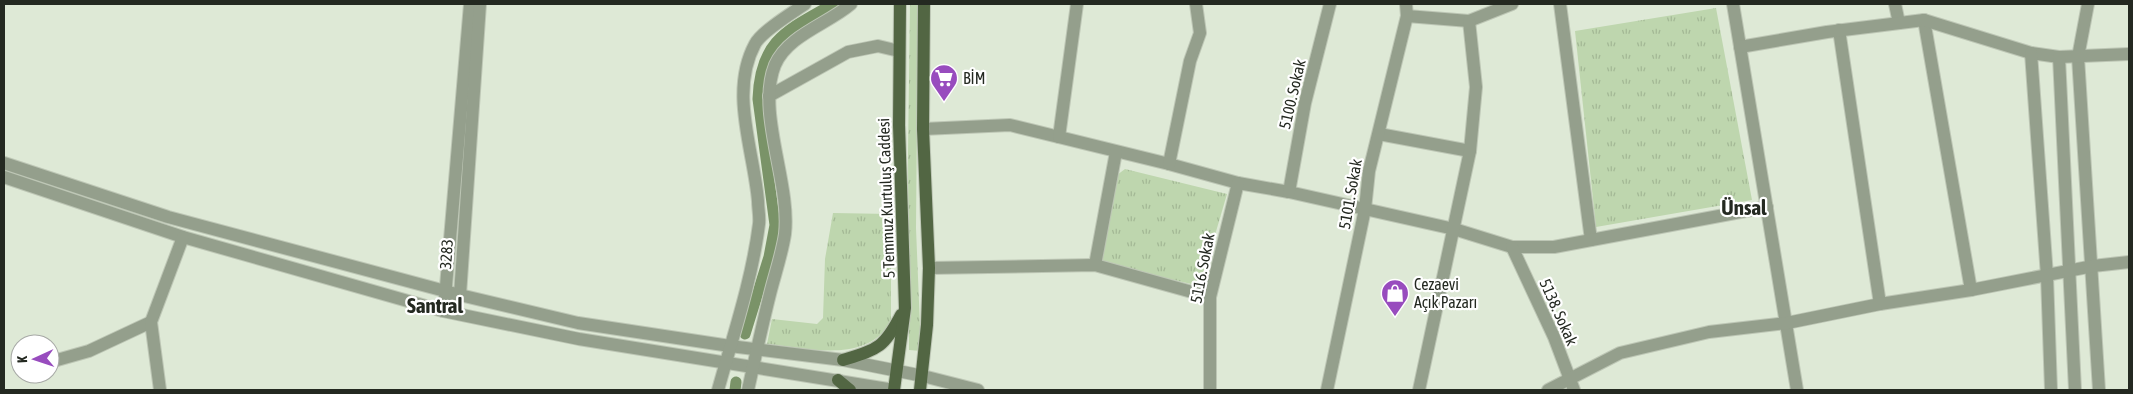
<svg xmlns="http://www.w3.org/2000/svg" width="2133" height="394" font-family="'Asap Condensed',sans-serif">
	<defs>
		<pattern id="grass-tufts" width="24" height="20" patternUnits="userSpaceOnUse" patternTransform="scale(1.25)"><rect width="24" height="20" fill="#bed6ae"/><path d="M3 7l-1-3M5 7V3M7 7l1-3M15 17l-1-3M17 17v-4M19 17l1-3" fill="none" stroke="#a3b895"/></pattern>
	</defs>
	<rect width="100%" height="100%" fill="#dee9d6"/>
	<g fill="url(#grass-tufts)">
		<path d="M910,4h8l-2,224 5,123 -12,-1 -1,-197z"/>
		<path d="M1716,8l36,192 -156,27 -21,-196z"/>
		<path d="M1125,169l102,25 -27,92 -96,-22 -3,-3 16,-86z"/>
		<path d="M833,213l58,1v109c-28,41 -82,25 -124,21l5,-25 45,5 6,-6 2,-59z"/>
	</g>
	<g fill="none" stroke-linecap="round" stroke-linejoin="round">
		<g stroke="#7a9368" stroke-width="11">
			<path d="M745,334l24,-77 6,-32 -17,-126c2,-59 29,-69 75,-95"/>
			<path d="M735,390l1,-8"/>
		</g>
		<g stroke="#bdc6b5" stroke-width="14">
			<g id="minor">
				<path d="M1560,4l31,236"/>
				<path d="M1733,4l64,386"/>
				<path d="M1895,4l4,19"/>
				<path d="M2088,4l-10,53 21,333"/>
				<path d="M1407,16l62,5 43,-17"/>
				<path d="M1924,20l47,270"/>
				<path d="M1839,30l41,274"/>
				<path d="M1740,47l87,-15 97,-12 107,33 28,4 70,-3"/>
				<path d="M2031,53l16,223 4,114"/>
				<path d="M2059,57l16,333"/>
				<path d="M769,96l79,-44 30,-6 21,5"/>
				<path d="M923,129l87,-4 159,39 69,19 51,9 165,37 58,18h42l213,-40"/>
				<path d="M1379,134l91,17"/>
				<path d="M1059,137l18,-133"/>
				<path d="M4,163l164,54 292,78 118,28 152,23 113,14 80,16 55,14"/>
				<path d="M1169,164l21,-103 10,-28 -4,-29"/>
				<path d="M4,177l179,60 260,74 136,28 315,51"/>
				<path d="M1289,192l16,-89 25,-99"/>
				<path d="M1512,247l42,90 20,53"/>
				<path d="M1095,265l21,-113"/>
				<path d="M929,268l166,-3 115,32"/>
				<path d="M445,298l25,-294"/>
				<path d="M443,311l17,-16 20,-291"/>
				<path d="M50,362l39,-11 62,-29"/>
				<path d="M160,390l-9,-68 32,-85"/>
				<path d="M718,390c15,-54 34,-110 41,-166 1,-7 -1,-15 -1,-23 -4,-50 -29,-109 -3,-157 7,-13 37,-31 50,-40"/>
				<path d="M748,390c7,-32 14,-64 22,-96 5,-20 12,-40 15,-60 6,-51 -29,-122 -10,-169 13,-30 53,-41 76,-61"/>
				<path d="M1210,390v-93l28,-114"/>
				<path d="M1327,390l38,-181 4,-38 38,-155 -1,-12"/>
				<path d="M1419,390l51,-239 6,-64 -7,-66"/>
				<path d="M1548,390l72,-37 89,-21 78,-9 93,-19 91,-14 122,-24 36,-4"/>
			</g>
		</g>
		<g stroke="#bdc6b5" stroke-width="14">
			<g id="major">
				<path d="M843,360c35,-11 41,-12 58,-45"/>
				<path d="M838,380l12,10"/>
				<path d="M894,390l11,-82 -6,-183 1,-121"/>
				<path d="M920,390l7,-65 2,-57 -6,-139 1,-125"/>
			</g>
		</g>
		<use href="#minor" stroke="#949f8c" stroke-width="12"/>
		<use href="#major" stroke="#526643" stroke-width="12"/>
	</g>
	<defs>
		<g id="supermarket-pin" transform="scale(1.4375)"><path d="M0 17L-7.5 6A9.5 9.5 0 1 1 7.5 6Z" fill="#984cbe" stroke="#fff"/><path d="M-6-5.5h2.5l.6 2H6L4.5 2H-2.5L-4.4-4H-6ZM-1.5 3.2a1.3 1.3 0 1 0 .1 0ZM3 3.2a1.3 1.3 0 1 0 .1 0Z" fill="#fff"/></g>
		<g id="shop-pin" transform="scale(1.4375)"><path d="M0 17L-7.5 6A9.5 9.5 0 1 1 7.5 6Z" fill="#984cbe" stroke="#fff"/><path d="M-5-2.5h2.3a2.7 3.5 0 0 1 5.4 0H5L5.5 6h-11ZM-1.5-2.5h3a1.5 2.3 0 0 0-3 0Z" fill="#fff"/></g>
	</defs>
	<g fill-rule="evenodd">
		<use href="#supermarket-pin" x="944" y="78"/>
		<use href="#shop-pin" x="1395" y="293"/>
	</g>
	<g text-anchor="middle" dominant-baseline="central" stroke-width="4.5" stroke-linejoin="round" paint-order="stroke">
		<g font-size="16" fill="#242921" stroke="#fff" text-anchor="start">
			<text x="963" y="78">BİM</text>
			<text x="1414" y="284">Cezaevi<tspan x="1414" dy="18">Açık Pazarı</tspan></text>
		</g>
		<g font-size="16" fill="#242921" stroke="#fff">
			<text transform="translate(1292 94) rotate(-77)">5100. Sokak</text>
			<text transform="translate(1350 194) rotate(-80)">5101. Sokak</text>
			<text transform="translate(886 198) rotate(-92)">5 Temmuz Kurtuluş Caddesi</text>
			<text transform="translate(446 254) rotate(-86)">3283</text>
			<text transform="translate(1202 268) rotate(-79)">5116. Sokak</text>
			<text transform="translate(1559 312) rotate(66)">5138. Sokak</text>
		</g>
		<g font-size="21" font-weight="bold" fill="#242921" stroke="#fff">
			<text x="1744" y="207">Ünsal</text>
			<text x="435" y="305">Santral</text>
		</g>
	</g>
	<rect width="2133" height="394" fill="none" stroke="#242921" stroke-width="10"/>
	<g transform="translate(35 359) rotate(267)"><circle r="24" fill="#ffffff" stroke="#a7a9a6"/>
	<path d="M0-4L9 19L0 12L-9 19Z" fill="#984cbe"/>
	<text y="-8" font-size="14" font-weight="bold" text-anchor="middle" fill="#242921">K</text>
	</g>
</svg>
